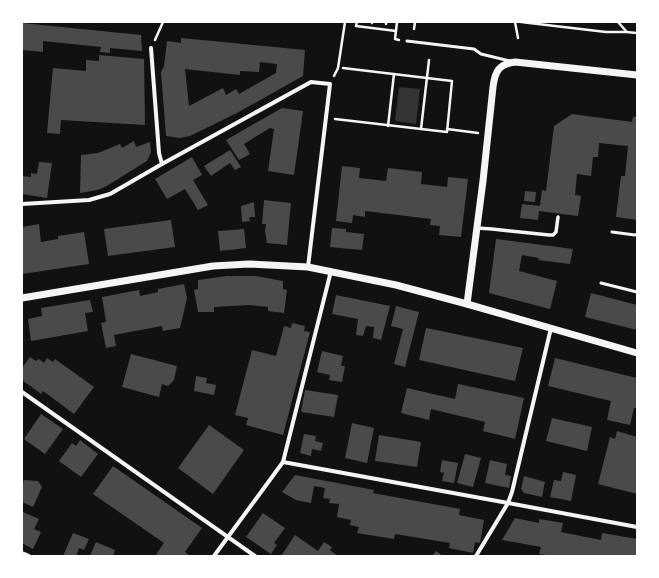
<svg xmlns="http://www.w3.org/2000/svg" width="659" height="578" font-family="'IBM Plex Sans',sans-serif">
	<rect width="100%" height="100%" fill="#111"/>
	<path fill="#333" d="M399,87l21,2 -4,35 -21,-3z"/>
	<g fill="#4a4a4a" fill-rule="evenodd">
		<path d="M22,23l119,12 1,16 -32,-3v5l-10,-1 1,-5 -58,-6v11l-21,-2z"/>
		<path d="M181,38l124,12 -2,26 -66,37 -47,23 -10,2 -14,-2 -5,-64 3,-6 3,-25 14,2zM260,62l17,2 -1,9 -37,21 -3,-5 -10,6 -3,-7 -34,18 -4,-37 55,6v-4l19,1z"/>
		<path d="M99,55l45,4 1,66 -84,-5 -1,14 -13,-1 6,-65 33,3v-11l13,1z"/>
		<path d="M282,108l21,3 -9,64 -26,-4 6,-42 -4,-1 -26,16 6,10 -11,6 -13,-20z"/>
		<path d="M572,114l60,8 1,-5h4v103l-21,-3 5,-41h4l3,-30 -29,-3 -1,14h-5l-2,19 -14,-2 -2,21 6,1 -3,20 -39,-5 -1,9 -18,-2 2,-14 18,2 2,-16 4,1 8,-65z"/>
		<path d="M134,141l2,6 14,-5 1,10 -4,9 -42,26 -8,3 -17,3 1,-38 17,-2 22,-9 2,4z"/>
		<path d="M230,150l11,17 -6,3 -5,-7 -19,13 -7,-10z"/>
		<path d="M192,157l10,18 -9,5 15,25 -10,5 -13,-21 -18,10 -12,-20z"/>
		<path d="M39,162l13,1 -5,35 -25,-4v-18l9,1v-4l6,1z"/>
		<path d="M342,166l18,2 -1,10 27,3 2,-13 34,4 -1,12 26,3 1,-10 20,2 -7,58 -22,-2 1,-9 -10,-1 1,-6 -66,-8v6l-12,-2 -1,8 -16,-2z"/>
		<path d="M525,191l11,1 -1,10 -11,-1z"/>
		<path d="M264,200l27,3 -4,42 -20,-2 -2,-12 1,-7h-4z"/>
		<path d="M254,202l1,15h-6l1,4 -8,1 -1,-16z"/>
		<path d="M171,220l4,27 -67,9 -4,-27z"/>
		<path d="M39,224l2,18 17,-3v-3l26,-4 5,32 -67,10v-47z"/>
		<path d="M332,228l14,1v3l18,2 -2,16 -32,-3z"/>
		<path d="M244,229l2,19 -26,3 -2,-20z"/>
		<path d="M496,239l77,10 -3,15 -32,-4 1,-2 -17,-3 -3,16 38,10 -7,28 -61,-16z"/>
		<path d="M227,276h29l27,5v8l4,1 -3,23 -16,-2v-4l-19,-2 -35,2v5h-16l-4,-22 4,-1v-9z"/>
		<path d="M184,284l3,14 -7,30 -17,3 -1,-5 -48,9 2,11 -10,2 -5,-25 5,-1 -4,-25 37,-7 1,6 18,-4v-3z"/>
		<path d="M591,293l46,12v25l-52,-13z"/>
		<path d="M336,295l54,11 -9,34 -8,-2 1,-11 -8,-1 -3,10 -7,-1 2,-16 -26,-5z"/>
		<path d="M90,300l3,12 -8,1 3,18 -57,10 -3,-22 14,-3 -1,-8z"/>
		<path d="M396,306l23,6 -14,55 -11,-3 9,-35 -12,-3z"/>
		<path d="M292,323l13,3 -1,5 6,1 -27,103 -37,-10 2,-7 -13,-3 17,-65 24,6 8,-30 7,2z"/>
		<path d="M426,328l97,20 -8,33 -96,-21z"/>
		<path d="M322,351l21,5 -2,10h4l-3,16 -13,-2 1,-5 -13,-3z"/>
		<path d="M131,354l46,12 -3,14 -6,6 -6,-2 -3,13 -37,-10z"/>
		<path d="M30,357l6,4 3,-2 5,4 3,-5 6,4 2,-3 39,28 -20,27 -31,-23 -2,3 -19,-14v-12z"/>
		<path d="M555,358l82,20v30h-3l-4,17 -23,-5 4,-19 -63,-15z"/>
		<path d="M196,376l11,2 -1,5 10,2 -2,10 -20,-4z"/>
		<path d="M458,384l66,14 -9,41 -32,-8 2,-9 -54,-13 -2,11 -28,-7 6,-25 48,11z"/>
		<path d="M305,390l33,5 -4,22 -33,-5z"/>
		<path d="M41,414l22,15 -18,25 -21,-15z"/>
		<path d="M552,418l40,9 -5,24 -41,-10z"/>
		<path d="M352,423l22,5 -7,35 -22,-5z"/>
		<path d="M209,425l35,25 -31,44 -35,-26z"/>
		<path d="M617,431l20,6v57l-39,-10 12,-47 5,2z"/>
		<path d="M304,434l12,2 -1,5 8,2 -2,8 -9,-2 -1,7 -11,-3z"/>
		<path d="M379,435l42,7 -4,25 -42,-6z"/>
		<path d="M80,440l18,14 -17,23 -22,-16 13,-18 4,3z"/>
		<path d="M465,454l16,4 -8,29 -16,-4z"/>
		<path d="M442,460l16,3 -4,20 -12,-2 2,-8 -4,-1z"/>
		<path d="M490,460l17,4 -2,11 6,1 -2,12 -24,-5z"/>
		<path d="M113,466l89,62 -17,24 5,4h-35l9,-13 -71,-49z"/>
		<path d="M563,472l13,3 -5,26 -21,-4 4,-17 7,1z"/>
		<path d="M295,475l79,15 -1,3 87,16 -1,6 25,5 -4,23 -5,-1 -2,11 -24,-5 1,-5 -55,-9 -1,5 -37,-6 2,-6 -9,-2 1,-5 -14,-3 2,-13 -10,-1 1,-4 -7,-1 2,-10 -11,-2 -3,17 -15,-3 -14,-8z"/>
		<path d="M524,476l21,6 -3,15 -18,-4 -3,-4z"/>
		<path d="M24,480l14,1 4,6 -9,20 -11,-5v-17z"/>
		<path d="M23,512l16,7 -5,10 7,3 -8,17 -11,-6v-28z"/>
		<path d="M263,513l22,15 -11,15 3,2 -6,9 -25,-17z"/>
		<path d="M515,518l24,5v-4l24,4 -2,9 40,8 1,-7 35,6v17h-91v-1l-7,-1 2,-7 -39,-7z"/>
		<path d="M73,533l16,6 -5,11 -5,-2 -3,8h-13z"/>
		<path d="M295,535l23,16 6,-9 8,5 -2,3 8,6h-57z"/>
		<path d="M96,542l19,8 -2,6h-23z"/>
		<path d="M436,551l7,5h-11z"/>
	</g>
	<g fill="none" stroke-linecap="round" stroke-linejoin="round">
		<g stroke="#f5f5f5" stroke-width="2.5">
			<path d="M357,22l-1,4 40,5"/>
			<path d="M397,22l-2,17 4,1"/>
			<path d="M515,22l3,16"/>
			<path d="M521,22l85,10h20l11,1"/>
			<path d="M618,22l8,9"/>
			<path d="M372,23v-1"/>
			<path d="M386,24v-2"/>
			<path d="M414,29l1,-7"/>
			<path d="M155,40l8,-18"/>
			<path d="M334,76l4,-8 7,-46"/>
			<path d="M335,119l112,13 5,-51 -109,-13"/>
			<path d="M388,126l6,-52"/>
			<path d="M421,129l8,-69"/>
			<path d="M447,129l31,4"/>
		</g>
		<g stroke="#f5f5f5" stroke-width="3">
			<path d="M407,41l67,8 7,5 29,7"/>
			<path d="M612,232l23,3 2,-1"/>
			<path d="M601,283l36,9"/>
		</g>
		<path stroke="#f5f5f5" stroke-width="3.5" d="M477,228l15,1 57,6h4l3,-3 2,-15"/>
		<g stroke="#f5f5f5" stroke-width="4">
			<path d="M151,48l8,105 3,11"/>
			<path d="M22,204l67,-4 21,-6 52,-30 149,-82 19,2 -22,183"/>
			<path d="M22,392l233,164"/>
			<path d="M283,462l225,41 129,24"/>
			<path d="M22,553l7,3"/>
			<path d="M214,556l69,-94 48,-191"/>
			<path d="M476,556l32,-53 4,-11 39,-164"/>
		</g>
		<g stroke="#f5f5f5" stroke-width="7">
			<path d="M22,298l191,-32 36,-2 59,3 88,18 71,19 170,49"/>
			<path d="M467,304l16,-123 10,-94c2,-16 6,-23 22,-25l122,13"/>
		</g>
	</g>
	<rect width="659" height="578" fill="none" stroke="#ffffff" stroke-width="46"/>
</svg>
